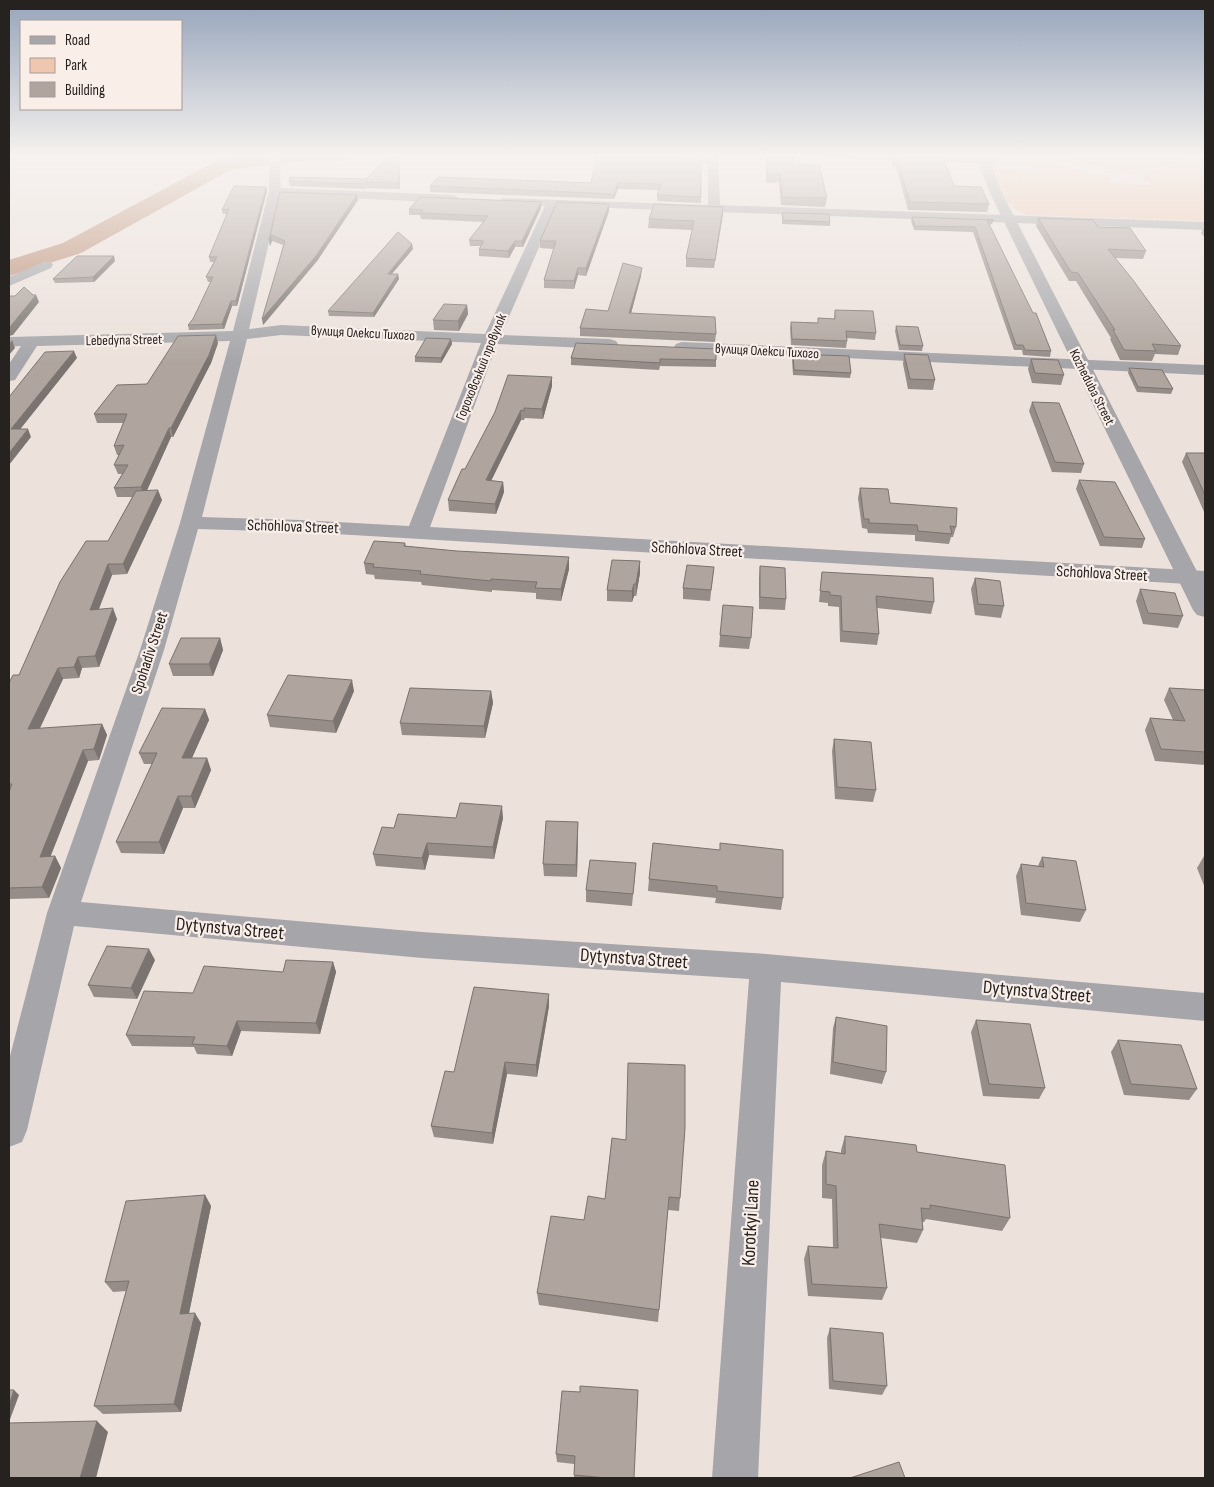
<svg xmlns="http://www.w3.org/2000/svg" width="1214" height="1487" font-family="'Sofia Sans Condensed',sans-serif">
	<rect width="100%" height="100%" fill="#ece1db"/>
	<g fill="#efc7b1">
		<path d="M1056,155h144l-68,20z"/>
		<path d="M1205,158v63l-179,-6c-24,-12 -29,-22 -34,-47l46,5 -2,-10 21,1 26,8 26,4 1,7 43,2 -15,-9 28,-9z"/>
	</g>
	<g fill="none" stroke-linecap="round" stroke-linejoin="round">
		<path fill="#bc8f77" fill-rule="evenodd" d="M249,155h103l-3,4 -7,2 -46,1 -64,7 -151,84 -72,23v-16l54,-17 157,-84z"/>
		<g fill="#a6a6aa" fill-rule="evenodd">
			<path d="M269,155h10l2,33 173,7 6,4 -6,4 -174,-8 -31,134 32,-4 204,9 60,-128 -39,-1 -4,-1 -2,-3 2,-3 206,7v-42l-100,-5 -5,-3 105,1v-1h10l2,50 485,17v8l-648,-24 -56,129 109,4 6,2 2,3 -2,3 -6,2 -113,-5 -67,183 775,44v14l-904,-53 -103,-3 -34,121 -83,252 341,30 344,22 439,39v28l-424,-39 -23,496h-46l37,-499 -327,-21 -348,-32 -47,204 -5,12 -13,5v-87l38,-147 93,-263 40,-127 50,-182 -193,5 -22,34 -6,1v-17l12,-18 -12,1v-10l224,-6 36,-140zM281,335l200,8 -72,183 -108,-6 -99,-3 45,-178z"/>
			<path d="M813,155h88l87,3 6,3 -6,3 -170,-6z"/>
			<path d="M46,261l5,1 2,3 -2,3 -42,18v-9z"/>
			<path d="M682,342l523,23v10l-529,-25 -2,-3 2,-3z"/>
		</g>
		<path fill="#a6a6aa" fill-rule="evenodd" d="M992,155h15l-14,8 -1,4 9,24 204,396v30l-8,-2 -4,-5 -204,-419 -9,-24 4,-8z"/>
	</g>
	<g fill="#968d88">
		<path d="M399,155l1,34 -34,-1 -1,1 -75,-3 -1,-5 77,-2z"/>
		<path d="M597,155l104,42v6l-44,-2v-6l2,-5 -41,-1 -4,10 -184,-7v-6l161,-3z"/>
		<path d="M766,155h27v9l34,34 -2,9 -44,-2 -2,-23 -13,1z"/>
		<path d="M892,155l97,49 -2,8 -79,-2 -12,-43h-4l-1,-5z"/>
		<path d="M266,187l1,4 -30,115h-5l-8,23 -35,1 -1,-5 5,-6 18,-37h-3l-2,-5 8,-15h-4l-1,-5 18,-43h-4l-1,-4z"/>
		<path d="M280,192l78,8 -41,61 -54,64 20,-80 -11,-4 -2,5 -1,-6z"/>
		<path d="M723,207l-9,61 -28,-1v-9l6,-28 -44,-2 1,-9z"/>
		<path d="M541,208l-18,39h-8l-6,11 -30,-2v-7l2,-3h-11l-1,-6 15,-18 -63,-3 -1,-4h-11v-6z"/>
		<path d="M609,211l-23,65 -8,-1 -4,14 -30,-1v-8l10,-31 -14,-1v-7z"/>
		<path d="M782,213l48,9v4l-48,-2z"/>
		<path d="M912,217l82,3 -2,4 -3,1 62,126 -1,6 -27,-2 -1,-5h-8l-41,-118 -59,-2 -3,-9z"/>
		<path d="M1038,218l60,9 48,24 -3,8 -28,-1 66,88 -3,9 -23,-1 -3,7 -32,-1 -10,-21 1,-1 -35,-57h-7l-33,-55z"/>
		<path d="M1203,229h2v9l-4,-5z"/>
		<path d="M413,249l-21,25h6l1,5 -25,38 -45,-1 -1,-5z"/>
		<path d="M115,261l-21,21 -39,1 -2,-4z"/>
		<path d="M641,276l-10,37 85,21 -1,8 -135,-6v-8l28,-17z"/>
		<path d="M467,305l1,9 -9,17 -25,-1 -1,-10z"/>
		<path d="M835,310l41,23 -1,7 -28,-2v3l-1,7 -55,-3 -1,-17 1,-6 27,1v-5l16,1z"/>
		<path d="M896,326l27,20 -1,5 -23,-1 -4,-19z"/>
		<path d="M451,339l1,5 -11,19 -26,-1v-5z"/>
		<path d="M218,343l-7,20 -38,74h-2l-24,53 15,10 -35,74 -15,1 -13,34 18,10 -18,48 -17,1 -3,10 -16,1 -24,50 63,-5 5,11 -8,25 -11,1 -38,96 5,-1 6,12 -12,30 -40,1v-216l10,-8 89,-134 24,-44h-15l-3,-9 8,-14h-4l-4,-9 6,-10h-3l-3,-9 10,-23h-27l-3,-9z"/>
		<path d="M576,343l140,17v7l-56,-1 -1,4 -88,-5v-7z"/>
		<path d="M793,354l58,19 -1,5 -57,-3 -1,-16z"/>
		<path d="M904,354l31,26 -2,10 -25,-1 -5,-25z"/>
		<path d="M1031,359l33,16 -3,10 -29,-2 -4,-14z"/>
		<path d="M1129,368l44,21 -2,5 -34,-2 -9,-19z"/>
		<path d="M552,377v9l-9,33 -18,-1 -1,2h-3l-30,61 12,1 1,10 -8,22 -47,-3 -1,-11 17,-31z"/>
		<path d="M1032,402l52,62 -3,9 -29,-1 -23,-61z"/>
		<path d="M1186,453h19v61l-23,-52z"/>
		<path d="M1079,480l66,59 -3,9 -42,-2 -24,-57z"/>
		<path d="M860,488l30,15 66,24 -3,10h-2l-2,7 -34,-3v-6l-47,-2 -1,-4 -5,-1 -4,-30z"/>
		<path d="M405,543l1,3 163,23 -8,32 -25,-2v-6l-44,-3v2l-70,-7 -1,-3 -46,-3 -1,-4 -8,-1 -2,-11z"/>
		<path d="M760,566l26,33 -1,11 -26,-1v-31z"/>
		<path d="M714,567l-4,34 -27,-2v-11z"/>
		<path d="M822,572l112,30 -3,12 -54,-6 2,26 -2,11 -37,-3 -1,-35 -11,-1v-3l-9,-1z"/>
		<path d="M640,573l-4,23h-2l-2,6 -25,-1v-11z"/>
		<path d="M975,578l29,28 -3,12 -26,-3 -4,-26z"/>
		<path d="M1140,589l43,27 -5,12 -35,-4 -7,-23z"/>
		<path d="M723,605l28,33 -2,11 -30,-2z"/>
		<path d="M220,638l3,12 -10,26h-40l-4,-12z"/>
		<path d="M1169,688l36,2v75l-50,-4 -10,-31 5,-12 23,2 -9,-20z"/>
		<path d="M354,691l-18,42 -66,-6 -3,-12z"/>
		<path d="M491,691l2,12 -8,35 -83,-3 -2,-12z"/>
		<path d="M205,709l4,11 -17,38h15l4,12 -16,38h-12l-19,46 -43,-1 -5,-11 36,-78h-8l-5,-11z"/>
		<path d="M834,739l42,51 -3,12 -38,-3 -3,-48z"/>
		<path d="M456,818h47l-9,41 -65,-4 -4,15 -49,-4 -3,-12 21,-26z"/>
		<path d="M578,822l-1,55 -33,-1 -1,-12z"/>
		<path d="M653,843l130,55 -2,12 -66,-7 1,-5 -68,-7 1,-12z"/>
		<path d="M1204,856h1v32l-8,-20z"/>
		<path d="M1042,857l44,53 -6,12 -59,-7 -5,-39 5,-12 17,2z"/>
		<path d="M636,863l-4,43 -46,-4v-12z"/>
		<path d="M155,960l-18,39 -43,-2 -6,-12z"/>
		<path d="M333,962l3,10 -16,62 -79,-3 -9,25 -35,-2 -3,-7 -62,-1 -6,-11 67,-42 90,-21z"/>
		<path d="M549,1006l-12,71 -30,-3 -14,70 -59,-7 -3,-11 23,-54z"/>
		<path d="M836,1017l50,55 -4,12 -52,-10 3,-46z"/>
		<path d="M976,1020l69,68 -6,11 -56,-3 -12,-64z"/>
		<path d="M1118,1040l79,49 -8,11 -65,-5 -13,-43z"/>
		<path d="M845,1136l72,16 93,66 -8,13 -76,-12 -2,3h-2l1,8 -6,13 -36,-5 6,50 -5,12 -74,-4 -4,-37 4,-13 25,1 -1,-48 -10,-1v-33l4,-14 15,2v-3z"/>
		<path d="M612,1138l68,60 -1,13 -11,-1 -10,112 -119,-17 -2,-12 47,-73 21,-21z"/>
		<path d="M205,1195l6,11 -22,107 12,10 -20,89 -78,2 -9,-8 32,-115 -13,1 -8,-10z"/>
		<path d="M830,1328l57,58 -5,9 -53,-6 -2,-51z"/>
		<path d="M562,1391l72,87h-60v-14l-17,-2 -1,-8z"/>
	</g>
	<g fill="#7a736f">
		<path d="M399,155l1,34 -1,-6z"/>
		<path d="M618,183v6l-4,10v-5z"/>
		<path d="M266,187l1,4 -30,115 -1,-5z"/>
		<path d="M357,195l1,5 -41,61 -54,64 -1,-6z"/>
		<path d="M541,202v6l-18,39 -1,-6z"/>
		<path d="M609,204v7l-23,65v-8z"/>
		<path d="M723,207v8l-9,53 1,-8z"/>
		<path d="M271,235l1,6 -2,5 -1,-6z"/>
		<path d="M515,241v6l-6,11 -1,-7z"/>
		<path d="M412,244l1,5 -25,29v-4z"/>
		<path d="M114,256l1,5 -21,21 -1,-5z"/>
		<path d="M578,268v7l-4,14v-8z"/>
		<path d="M642,268l-1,8 -12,45v-8z"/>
		<path d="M398,274l1,5 -25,38 -1,-4z"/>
		<path d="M36,295l3,7 -26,33 -4,1v-9z"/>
		<path d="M231,301l1,5 -8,23 -2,-5z"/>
		<path d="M467,305l1,9 -9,17 -1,-10z"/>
		<path d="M216,335l2,8 -7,20 -38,74 -2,-9z"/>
		<path d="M451,339l1,5 -11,19v-5z"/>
		<path d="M12,340l3,8 -6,7v-11z"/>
		<path d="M74,351l3,7 -63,79 -3,-8z"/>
		<path d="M552,377v9l-9,33 -1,-10z"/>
		<path d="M521,410v10l-35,71v-11z"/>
		<path d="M169,428l2,9 -27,60 -3,-10z"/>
		<path d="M28,429l3,8 -22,28v-12z"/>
		<path d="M503,482l1,10 -8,22 -1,-10z"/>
		<path d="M158,490l4,10 -35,74 -4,-10z"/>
		<path d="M569,557v12l-8,32v-12z"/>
		<path d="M640,561v12l-4,23v-12z"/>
		<path d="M108,564l4,11 -18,46 -4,-11z"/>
		<path d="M634,584v12l-2,6v-11z"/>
		<path d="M113,608l4,11 -18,48 -4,-11z"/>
		<path d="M220,638l3,12 -10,26 -4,-12z"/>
		<path d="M78,657l4,11 -3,10 -5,-11z"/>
		<path d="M58,668l5,11 -29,62 -6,-12z"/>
		<path d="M352,680l2,11 -18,42 -3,-12z"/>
		<path d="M491,691l2,12 -8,35 -1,-12z"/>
		<path d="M205,709l4,11 -22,49 -5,-11z"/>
		<path d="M102,724l5,11 -8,25 -5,-11z"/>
		<path d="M83,750l5,11 -42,107 -6,-11z"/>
		<path d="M207,758l4,12 -16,38 -4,-12z"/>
		<path d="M178,796l5,12 -19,46 -5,-12z"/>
		<path d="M502,806l1,12 -9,41 -1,-12z"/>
		<path d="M578,822v12l-1,43 -1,-12z"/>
		<path d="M427,843l2,12 -4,15 -3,-12z"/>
		<path d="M55,856l6,12 -12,30 -7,-11z"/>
		<path d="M149,949l6,11 -18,39 -6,-11z"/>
		<path d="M333,962l3,10 -16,62 -4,-11z"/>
		<path d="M549,994v12l-12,71 -1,-12z"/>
		<path d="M237,1021l4,10 -9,25 -5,-10z"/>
		<path d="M505,1062l2,12 -14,70 -1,-11z"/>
		<path d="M205,1195l6,11 -24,117 -7,-9z"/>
		<path d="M195,1313l6,10 -20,89 -7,-8z"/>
		<path d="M14,1390l5,5 -10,27v-17z"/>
		<path d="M97,1421l11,11 -12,46h-16z"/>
	</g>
	<g fill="#afa49e" stroke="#7a736f">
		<path d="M390,155h9v28l-34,-1 -1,2 -75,-3 1,-4 76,2z"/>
		<path d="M597,155h16l88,4v38l-44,-2 4,-11 -43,-1 -4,11 -184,-8 8,-9 153,6z"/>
		<path d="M767,155h26v9l26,1 8,33 -45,-1 -2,-23 -13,1z"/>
		<path d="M892,155l51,2 11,29 27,1 8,17 -79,-2 -13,-42h-4z"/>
		<path d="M234,186l32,1 -30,114h-5l-9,23 -34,1 5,-6 20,-42h-7l11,-20h-8l20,-48 -7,1z"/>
		<path d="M280,192l77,3 -41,61 -54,63 23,-78 -14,-6 -2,5z"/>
		<path d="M420,197l121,5 -19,39h-7l-7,10 -29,-2 5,-8 -15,-1 19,-24 -68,-3 3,-3 -14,-1z"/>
		<path d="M557,202l52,2 -23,64h-8l-4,13 -30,-1 12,-39h-16z"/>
		<path d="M654,204l69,3 -8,53 -29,-2 8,-37 -45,-2z"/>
		<path d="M782,213l47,1 1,8 -47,-2z"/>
		<path d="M912,217l82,3h-7l46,93h3l15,38 -26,-1 -2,-5h-7l-41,-118 -60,-1z"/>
		<path d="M1038,218l55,2 5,7 32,1 16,23 -38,-2 25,31 48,66 -29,-2 4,7 -32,-1 -11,-20h2l-37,-57 -7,-1z"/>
		<path d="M398,232l14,12 -24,30h10l-25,39 -45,-2z"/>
		<path d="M77,256h37l-21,21 -40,2z"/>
		<path d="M623,263l19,5 -13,45 86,4 1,17 -136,-6 6,-19 22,2z"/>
		<path d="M24,287l9,8h3l-26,32h-1v-31h6z"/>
		<path d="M444,304l23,1 -9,16 -25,-1z"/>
		<path d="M835,310l38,1 3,22 -30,-2 1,10 -55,-2 -1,-17 27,1v-5l17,1z"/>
		<path d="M896,326l22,1 5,19 -23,-1z"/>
		<path d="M216,335l-7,20 -38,73h-2l-28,59 -27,1 14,-23h-14l10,-20 -10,1 13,-32h-33l23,-29 30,-1 31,-48z"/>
		<path d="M426,338l25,1 -10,19 -26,-1z"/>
		<path d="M576,343l140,6v11l-56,-1v4l-89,-5z"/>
		<path d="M74,351l-63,78h17l-19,24v-56l36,-45z"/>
		<path d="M793,354l56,2 2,17 -57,-3z"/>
		<path d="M904,354l24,1 7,25 -25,-1z"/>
		<path d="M1031,359l27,1 6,15 -29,-2z"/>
		<path d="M1129,368l33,2 11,19 -35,-2z"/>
		<path d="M508,375l44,2 -10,32 -18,-1v3l-3,-1 -35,70 17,2 -8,22 -47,-4 14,-31h3l30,-57z"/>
		<path d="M1032,402l27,1 25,61 -29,-2z"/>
		<path d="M1186,453h19v42z"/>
		<path d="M1079,480l36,2 30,57 -41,-2z"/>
		<path d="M860,488l28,1 2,14 67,5 -1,19 -6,-1 2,8 -34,-3 -1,-6 -48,-2v-4h-5z"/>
		<path d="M158,490l-35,74h-15l-18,46 23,-2 -18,48 -17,1 -4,10 -16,1 -30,61 74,-5 -8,25 -11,1 -43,107 15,-1 -13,31 -33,1v-96l3,-8h-3v-101l4,-8h6l41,-93 26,-41h22l28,-50z"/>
		<path d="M374,541l31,2 -1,3 53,5 112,6 -8,32 -26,-1 2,-6 -46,-3v2l-71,-7 1,-3 -48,-4 1,-3 -10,-1z"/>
		<path d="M612,560l28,1 -4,23h-2l-2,7 -25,-1z"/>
		<path d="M687,565l27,2 -3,23 -28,-2z"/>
		<path d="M760,566l25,2 1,31 -26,-2z"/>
		<path d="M822,572l111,6 1,24 -58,-6 3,38 -37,-3 -1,-35 -11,-1v-3l-10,-1z"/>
		<path d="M975,578l25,3 4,25 -26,-2z"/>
		<path d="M1140,589l35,4 8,23 -35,-3z"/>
		<path d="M723,605l30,2 -2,31 -31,-3z"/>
		<path d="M181,638h39l-11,26h-40z"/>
		<path d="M288,675l64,5 -19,41 -66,-6z"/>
		<path d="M410,688l81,3 -7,35 -84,-3z"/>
		<path d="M1169,688l36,2v62l-44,-3 -11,-31 35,3z"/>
		<path d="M162,708l43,1 -23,49h25l-16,38h-13l-19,46h-43l41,-89h-18z"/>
		<path d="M834,739l37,3 5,48 -39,-3z"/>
		<path d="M460,803l42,3 -9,41 -66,-4 -5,15 -49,-4 9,-27 12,1 4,-14 58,4z"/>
		<path d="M546,821l32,1 -2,43 -33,-1z"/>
		<path d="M653,843l67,7v-7l63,7v48l-66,-7v-5l-68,-7z"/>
		<path d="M1042,857l34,4 10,49 -60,-7 -5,-39 23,3z"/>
		<path d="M590,860l46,3 -3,31 -47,-4z"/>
		<path d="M107,946l42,3 -18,39 -43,-3z"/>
		<path d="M286,960l47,2 -17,61 -79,-2 -10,25 -35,-2 3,-7 -69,-2 18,-44 49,2 11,-27 79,6z"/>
		<path d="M474,987l75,7 -13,71 -31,-3 -13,71 -61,-7 14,-55 9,1z"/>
		<path d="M836,1017l51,9 -1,46 -53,-10z"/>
		<path d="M976,1020l54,4 15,64 -56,-4z"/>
		<path d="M1118,1040l63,5 16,44 -66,-5z"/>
		<path d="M628,1063l57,2v63l-5,70 -11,-1 -10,113 -122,-17 14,-77 33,4 4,-24 17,3 7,-61 14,2z"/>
		<path d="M845,1136l71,9 1,7 88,13 5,53 -80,-13v4l-9,-1 2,22 -44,-6 8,64 -75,-4 -4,-38 30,2 -2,-62 -10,-2v-33l19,3z"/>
		<path d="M205,1195l-25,119 15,-1 -21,91 -80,2 35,-125 -24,1 21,-81z"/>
		<path d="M830,1328l53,5 4,53 -54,-5z"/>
		<path d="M580,1386l58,4 -4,88h-28l-32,-3 1,-19 -19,-2 6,-63 18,1z"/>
		<path d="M9,1390h5l-5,15z"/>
		<path d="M97,1421l-17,57h-71v-55z"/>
		<path d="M899,1462l6,16h-55z"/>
	</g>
	<linearGradient id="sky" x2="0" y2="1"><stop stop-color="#96a5bb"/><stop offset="0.43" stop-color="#f6f2ef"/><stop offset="1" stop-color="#f6f2ef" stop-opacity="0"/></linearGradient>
	<rect width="1214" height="363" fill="url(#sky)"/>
	<g text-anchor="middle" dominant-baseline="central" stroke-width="4.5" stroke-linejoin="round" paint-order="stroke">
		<g font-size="14" fill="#262220" stroke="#faeee8">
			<text transform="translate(363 333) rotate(3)">вулиця Олекси Тихого</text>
			<text transform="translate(124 340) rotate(-1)">Lebedyna Street</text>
			<text transform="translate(767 351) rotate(3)">вулиця Олекси Тихого</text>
			<text transform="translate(481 367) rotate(-68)">Гороховський провулок</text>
			<text transform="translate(1092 387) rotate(63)">Kozheduba Street</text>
		</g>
		<g font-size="16" fill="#262220" stroke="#faeee8">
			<text transform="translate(293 527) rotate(2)">Schohlova Street</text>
			<text transform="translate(697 550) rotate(3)">Schohlova Street</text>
			<text transform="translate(1102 574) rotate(3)">Schohlova Street</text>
			<text transform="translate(150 653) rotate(-72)">Spohadiv Street</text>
		</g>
		<g font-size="19" fill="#262220" stroke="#faeee8">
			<text transform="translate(230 929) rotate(5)">Dytynstva Street</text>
			<text transform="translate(634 959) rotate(4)">Dytynstva Street</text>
			<text transform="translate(1037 992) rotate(5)">Dytynstva Street</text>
			<text transform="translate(751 1223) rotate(-87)">Korotkyi Lane</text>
		</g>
	</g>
	<rect width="1214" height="1487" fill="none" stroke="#262220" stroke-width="20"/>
	<rect x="20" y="20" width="162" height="90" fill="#faeee8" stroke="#a59c98"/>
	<rect x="30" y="36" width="25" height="8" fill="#a6a6aa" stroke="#a59c98"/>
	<text x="65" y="45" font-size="15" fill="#262220">Road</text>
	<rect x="30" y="58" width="25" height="15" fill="#efc7b1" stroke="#a59c98"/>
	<text x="65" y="70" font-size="15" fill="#262220">Park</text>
	<rect x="30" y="82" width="25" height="15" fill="#afa49e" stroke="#a59c98"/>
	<text x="65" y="95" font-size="15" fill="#262220">Building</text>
</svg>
